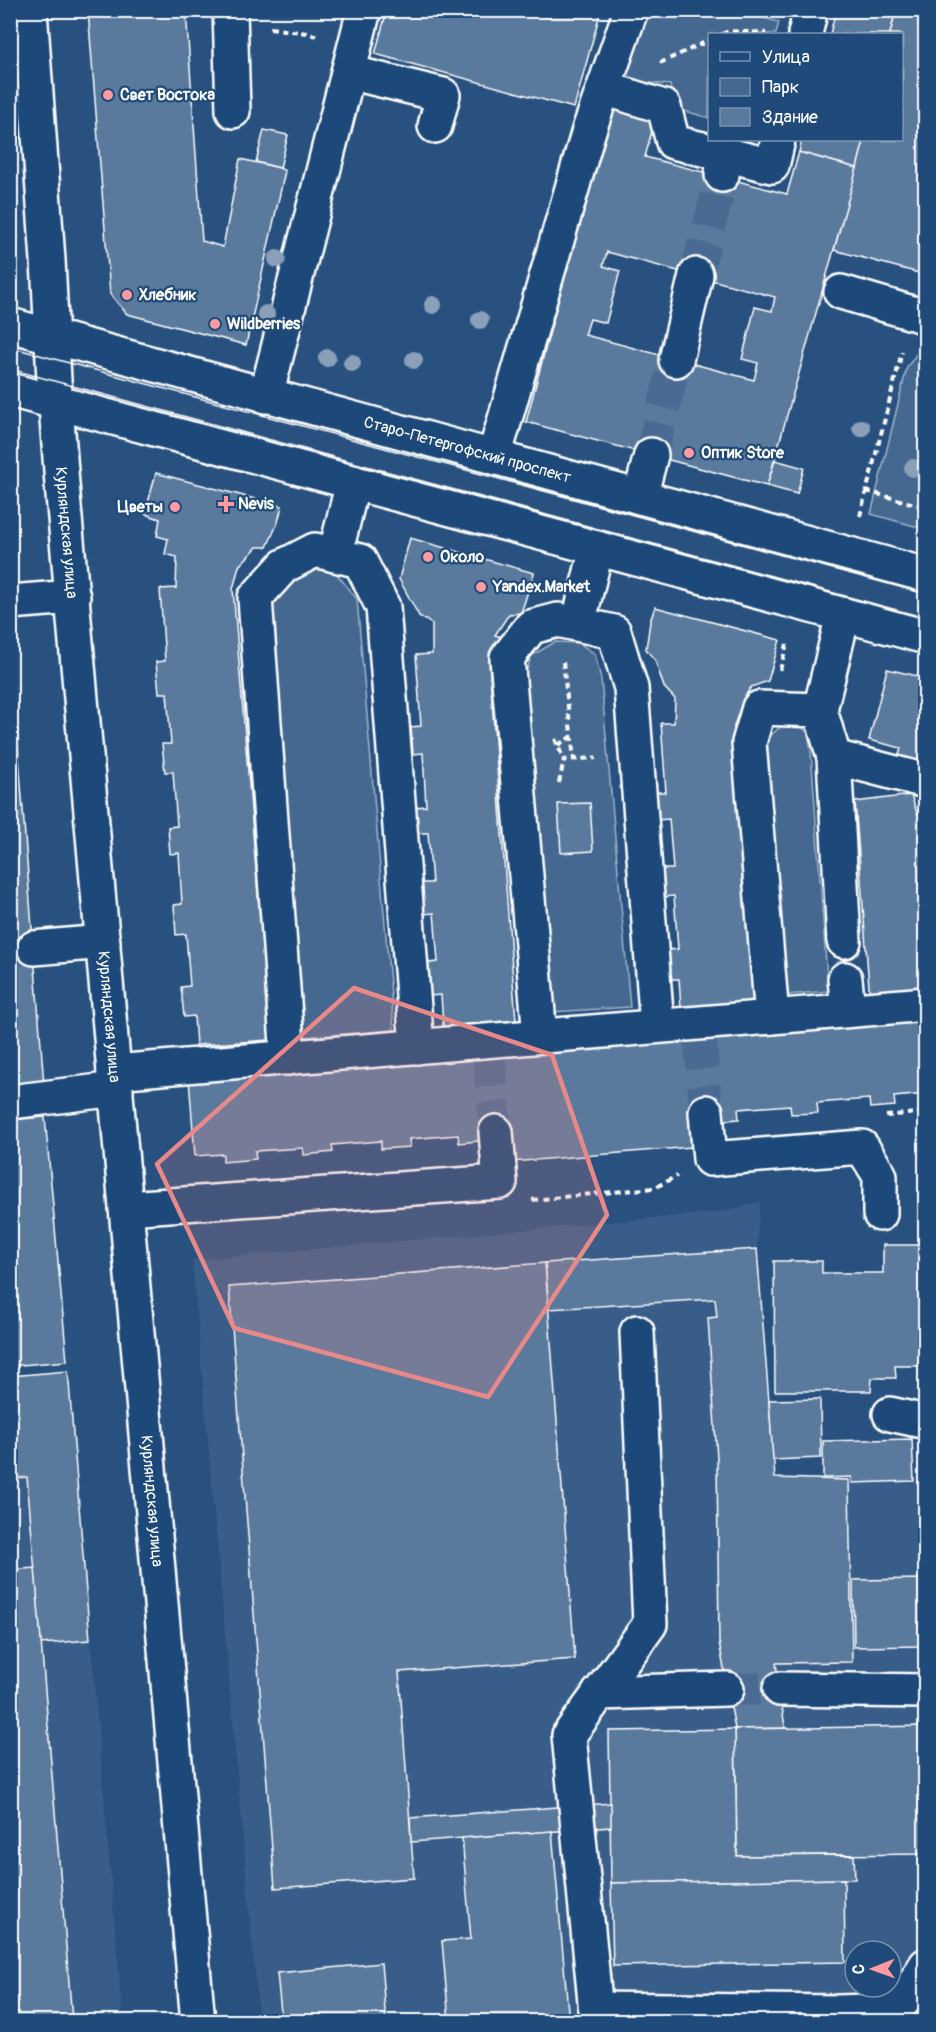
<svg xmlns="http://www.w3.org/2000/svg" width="936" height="2032" font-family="Pangolin,sans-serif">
	<rect width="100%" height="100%" fill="#28517f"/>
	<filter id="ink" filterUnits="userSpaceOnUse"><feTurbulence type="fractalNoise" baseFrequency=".0167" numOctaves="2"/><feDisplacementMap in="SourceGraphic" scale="12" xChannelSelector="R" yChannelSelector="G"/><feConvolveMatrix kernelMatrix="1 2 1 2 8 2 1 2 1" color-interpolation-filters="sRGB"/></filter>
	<g filter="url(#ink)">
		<g fill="#375d88" fill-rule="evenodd">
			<path d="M760,1202l-3,47 18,229 150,4v539h-666l-67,-761 528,-48zM855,1951h36v36h-36z"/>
			<path d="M68,1371l55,650 -112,1v-646z"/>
		</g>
		<g fill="#446890" stroke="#a2b4c8" stroke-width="1.5">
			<path d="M645,11h90l44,11 -3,12h-66l-1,84 -35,-10 -4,-23 -46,-5z"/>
			<path d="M923,345h3l-1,184 -54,-15 36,-147z"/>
			<path d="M312,569l24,4 21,26 37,431 -89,7 -34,-429 15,-26z"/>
			<path d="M555,642l24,1 16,11 6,25 29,328 -78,5 -28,-331 7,-25z"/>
			<path d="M784,724h15l9,9 3,18 17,240 -41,4 -20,-252 5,-9z"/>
		</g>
		<g fill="#5a7a9d" stroke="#fff" stroke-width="1.5" fill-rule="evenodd">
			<path d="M88,10h98l16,231 21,6 17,-88 40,9 5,3 -39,174 -119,-31 -17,-20z"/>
			<path d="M387,10h214l-27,98 -199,-54z"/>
			<path d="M836,10h60l-6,24h-60z"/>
			<path d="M896,10h30v265l-92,-25 30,-110h38v-106h-12z"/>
			<path d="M610,104l46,12 -11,41 142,37 12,-42 58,16 -90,318 -241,-64zM607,252l168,45 -3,14 -17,-4 -13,52 16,4 -4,17 -169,-45 5,-16 16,4 14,-52 -17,-5z"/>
			<path d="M264,130l24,5 -8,33 -24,-6z"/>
			<path d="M802,140h62l-7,28 -58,-16z"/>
			<path d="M775,460l29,8 -7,26 -30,-8z"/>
			<path d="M156,473l126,33 -4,16 -11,25h-10l-18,19 -6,23 37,451 -74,5 -2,-29 -10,1 -3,-30 9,-1 -4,-52 -10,1 -2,-30 8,-1 -3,-51 -9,1 -2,-27 9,-1 -4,-54h-8l-3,-28h9l-4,-51h-8l-3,-31 9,-1 -5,-72 16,-1 1,-31 -12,-3 3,-15 -11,-3 3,-17 -15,-5z"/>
			<path d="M410,538l124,35 -13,40 -12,1 -14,21 7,2 -3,16 -5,-1 -5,8 27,361 -73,5 -2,-31 -11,1 -2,-33 10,-1 -4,-49 -10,1 -2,-31h10l-4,-50h-10l-3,-26 11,-1 -3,-53 -10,1 -2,-27 10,-1 -5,-71 16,-1v-30l-13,-8 -20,-37z"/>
			<path d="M655,607l125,33 -12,41 -17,6 -8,12 -9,27 21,277 -74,5 -2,-29h-9l-2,-29 10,-1 -4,-53 -10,1 -2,-28h11l-4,-50 -12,1 -2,-28h11l-5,-69h13l1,-24 -11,-12 -9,-27 -9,-11 4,-27z"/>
			<path d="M10,640l34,445 -34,4z"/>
			<path d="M887,669l39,9v88l-28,-7 3,-11 -32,-8z"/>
			<path d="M911,795l6,18 9,-1v182l-56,6 -15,-198z"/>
			<path d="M590,803l3,48 -32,2 -3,-49z"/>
			<path d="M926,1018v76l-32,3 1,9 -25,2 -1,-9 -52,4 1,10 -27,1 -1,-9 -52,4 1,10 -25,2 -22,26 -181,15 -24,-22 -28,3 -1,-8 -49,4 1,8 -29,2v-8l-49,4 1,7 -29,3 -1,-7 -48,3 1,8 -33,3v-8l-28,2 -6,-77z"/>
			<path d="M45,1117l22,244 -57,5v-246z"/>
			<path d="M883,1245h43v121h-31l1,12h-24l-1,13h-96l-1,-130h48v12h61z"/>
			<path d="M757,1249l18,229 74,2 3,182 -76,1 9,65 -50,1 -16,-87 -2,-183 -9,-141 9,-1 -2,-18 -166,10 -4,-46z"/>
			<path d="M545,1263l30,396 -176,13 15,206 -139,10 -46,-601z"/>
			<path d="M68,1371l22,269 -49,4 -14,-167 -17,2v-103z"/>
			<path d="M820,1399l1,59 -48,2 -4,-60z"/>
			<path d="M912,1439l2,42 -62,2v-6l-29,1v-37z"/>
			<path d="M35,1568l37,451 16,-1v4h-78v-452z"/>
			<path d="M926,1579v67l-72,1 -1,-67z"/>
			<path d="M926,1726v128l-189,2 -2,-127z"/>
			<path d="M735,1729l2,127 117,-1 1,24 -244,4 -2,-152z"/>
			<path d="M611,1803v24l-200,15 -1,-24z"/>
			<path d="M552,1831l17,191h-120l-7,-81 29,-2 -9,-101z"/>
			<path d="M844,1879l1,83 -232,4 -2,-83z"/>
			<path d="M381,1963l5,59h-104l-5,-49z"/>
		</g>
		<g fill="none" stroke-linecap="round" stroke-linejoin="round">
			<g stroke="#486b92" stroke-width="33" stroke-dasharray="33 16" stroke-linecap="butt">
				<path d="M696,275l26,-98"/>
				<path d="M651,455l25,-95"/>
				<path d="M10,950l24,-2"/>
				<path d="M700,1036l6,76"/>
				<path d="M489,1053l7,79"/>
				<path d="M727,1689h53"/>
			</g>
			<g stroke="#fff" stroke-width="38">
				<g id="minor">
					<path id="s1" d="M30,10l18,250 6,120 8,104 136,1538"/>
					<path d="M230,10l3,101"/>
					<path d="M805,34l5,-21"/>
					<path d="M348,72l95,23 -8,31"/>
					<path d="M604,88l60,19 9,35 51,12"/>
					<path d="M722,175l2,-21 48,12 6,-26"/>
					<path d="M841,292l85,25"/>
					<path d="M676,360l20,-85"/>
					<path d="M266,396l98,-386"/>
					<path d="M494,457l95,-327 42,-120"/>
					<path d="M640,497l11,-42"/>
					<path d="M335,555l18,-73"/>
					<path d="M10,602l63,-5"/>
					<path d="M578,624l19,-76"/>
					<path d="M820,710l23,-95"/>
					<path d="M834,757l92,24"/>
					<path d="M34,948l69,-6"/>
					<path d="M845,979l3,31"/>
					<path d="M772,1017l-23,-274 10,-35 61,2 14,47 10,184"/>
					<path d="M540,1036l-33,-378 24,-31 27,-7 56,12 17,56 26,338"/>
					<path d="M288,1058l-33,-460 29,-32 31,-16 45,11 23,46 34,440"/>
					<path d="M114,1072l812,-68"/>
					<path d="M10,1102l106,-13"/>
					<path d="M706,1112l4,47 152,-12 18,29v38"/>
					<path d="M126,1208l374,-26 -4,-50"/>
					<path d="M890,1414l36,8"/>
					<path d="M780,1689l146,2"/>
					<path d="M599,1693l128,-4"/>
					<path d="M595,2009l243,3 59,-2 29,-45"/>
					<path d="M597,2022l-28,-287 81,-111 -13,-292"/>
				</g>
			</g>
			<g stroke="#fff" stroke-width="38">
				<g id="major">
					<path id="s2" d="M10,325l916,250"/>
					<path d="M10,390l916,247"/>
				</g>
			</g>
			<g stroke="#fff" stroke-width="4" stroke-dasharray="6 4.5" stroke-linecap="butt">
				<path d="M270,28l37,5 9,3"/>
				<path d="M722,34l7,-3 37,2"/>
				<path d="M660,63l50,-23"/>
				<path d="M866,491l60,16"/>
				<path d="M860,516l42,-164"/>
				<path d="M563,662l11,98"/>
				<path d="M780,670l8,-30"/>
				<path d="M555,739l9,21"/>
				<path d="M558,745l14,-9"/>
				<path d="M559,783l5,-23 32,-2"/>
				<path d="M886,1116l40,-4"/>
				<path d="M532,1200l122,-12 23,-12"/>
			</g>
			<use href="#minor" stroke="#1f4a7a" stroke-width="33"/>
			<use href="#major" stroke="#1f4a7a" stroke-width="33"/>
			<g stroke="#fff" stroke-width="1.5">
				<path d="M10,347l916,247"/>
				<path d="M10,369l916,249"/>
			</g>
		</g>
		<g fill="#8aa0b9">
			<circle cx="277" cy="259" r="9"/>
			<circle cx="433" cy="305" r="9"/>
			<circle cx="266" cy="314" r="9"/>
			<circle cx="480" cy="320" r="9"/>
			<circle cx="327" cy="358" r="9"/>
			<circle cx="414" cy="360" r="9"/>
			<circle cx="352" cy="363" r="9"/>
			<circle cx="861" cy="428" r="9"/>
			<circle cx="913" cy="468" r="9"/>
		</g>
	</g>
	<path fill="#e88989" fill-opacity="0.2" stroke="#e88989" stroke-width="4.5" stroke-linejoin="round" d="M354,988l198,67 55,160 -119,182 -254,-69 -77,-164z"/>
	<g fill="#ff9aa2" stroke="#1f4a7a" stroke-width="2">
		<circle cx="108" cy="95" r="6"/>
		<circle cx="127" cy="295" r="6"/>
		<circle cx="215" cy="324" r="6"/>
		<circle cx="689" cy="453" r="6"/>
		<path d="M223 495h6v6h6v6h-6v6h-6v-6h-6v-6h6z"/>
		<circle cx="175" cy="507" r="6"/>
		<circle cx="428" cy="557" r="6"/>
		<circle cx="481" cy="587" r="6"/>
	</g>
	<g text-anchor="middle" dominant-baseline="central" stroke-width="4.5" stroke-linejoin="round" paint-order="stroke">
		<g font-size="16" font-weight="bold" fill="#fff" stroke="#1f4a7a" text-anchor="start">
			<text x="120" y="95">Свет Востока</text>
			<text x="139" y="295">Хлебник</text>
			<text x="227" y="324">Wildberries</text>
			<text x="701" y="453">Оптик Store</text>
			<text x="238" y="504">Nevis</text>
			<text x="163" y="507" text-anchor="end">Цветы</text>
			<text x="440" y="557">Около</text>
			<text x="493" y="587">Yandex.Market</text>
		</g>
		<g font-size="16" fill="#fff" stroke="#1f4a7a">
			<text stroke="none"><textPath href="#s2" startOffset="474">Старо-Петергофский проспект</textPath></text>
			<text stroke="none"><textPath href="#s1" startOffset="524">Курляндская улица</textPath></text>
			<text stroke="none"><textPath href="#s1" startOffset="1010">Курляндская улица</textPath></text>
			<text stroke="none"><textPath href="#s1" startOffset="1496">Курляндская улица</textPath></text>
		</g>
	</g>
	<rect width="936" height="2032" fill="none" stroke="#1f4a7a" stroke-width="36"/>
	<rect x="18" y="18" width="900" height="1996" fill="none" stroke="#fff" stroke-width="2" filter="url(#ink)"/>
	<rect x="708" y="33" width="195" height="108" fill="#1f4a7a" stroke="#7992af" stroke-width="1.5"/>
	<rect x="720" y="52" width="30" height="9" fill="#1f4a7a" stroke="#7992af" stroke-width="1.5"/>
	<text x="762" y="63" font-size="18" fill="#ffffff">Улица</text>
	<rect x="720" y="78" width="30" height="18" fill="#446890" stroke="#7992af" stroke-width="1.5"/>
	<text x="762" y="93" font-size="18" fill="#ffffff">Парк</text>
	<rect x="720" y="108" width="30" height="18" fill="#5a7a9d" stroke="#7992af" stroke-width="1.5"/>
	<text x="762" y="123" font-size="18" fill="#ffffff">Здание</text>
	<g transform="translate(873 1969) rotate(269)"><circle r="28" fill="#1f4a7a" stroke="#7992af" stroke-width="1.5"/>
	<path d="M0-4.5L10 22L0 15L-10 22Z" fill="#ff9aa2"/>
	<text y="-9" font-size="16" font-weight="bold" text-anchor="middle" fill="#ffffff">С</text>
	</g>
</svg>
